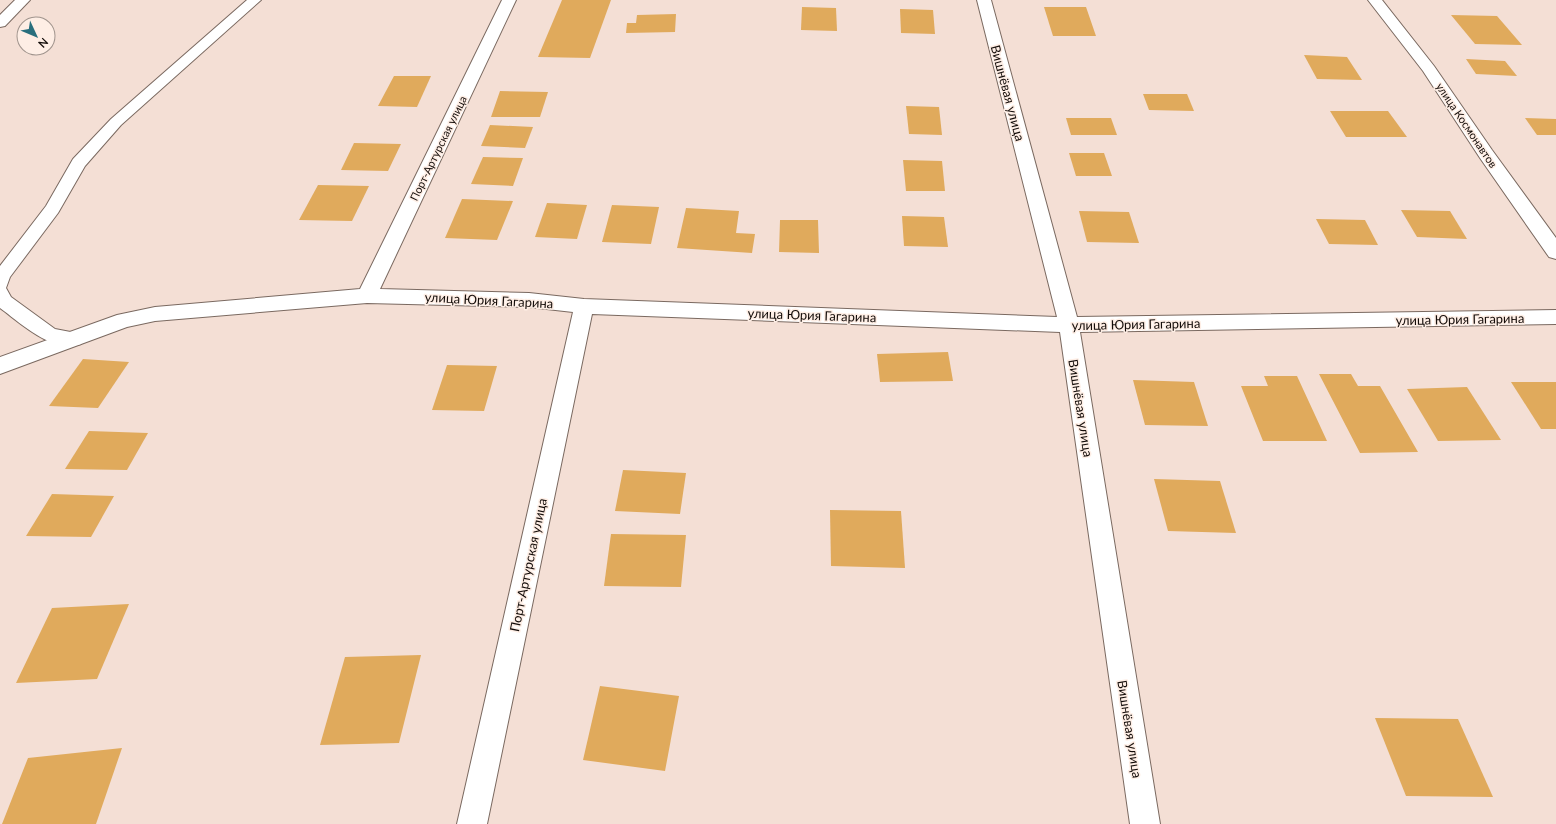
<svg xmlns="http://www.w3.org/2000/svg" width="1556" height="824" font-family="Lato,sans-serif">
	<rect width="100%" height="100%" fill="#f4dfd5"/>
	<g fill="#e0aa5c">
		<path d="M562,0h49l-21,58 -52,-1z"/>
		<path d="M802,7l34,1 1,23 -36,-1z"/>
		<path d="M1044,7h42l10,29h-43z"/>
		<path d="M900,9l33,1 2,24 -34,-1z"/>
		<path d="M676,14l-1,18 -49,1 1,-10h9l1,-8z"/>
		<path d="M1451,15l46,1 25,29 -47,-1z"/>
		<path d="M1304,55l43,2 15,23 -45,-1z"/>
		<path d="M1466,59l39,2 12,15 -41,-2z"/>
		<path d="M394,76h37l-14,31 -39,-1z"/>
		<path d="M500,91l48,1 -8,25h-49z"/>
		<path d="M1143,94h44l7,17 -45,-1z"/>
		<path d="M906,106l33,1 3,28 -33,-1z"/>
		<path d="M1330,111h58l19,26h-61z"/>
		<path d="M1066,118h45l6,17h-46z"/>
		<path d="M1525,118l31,1v16h-19z"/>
		<path d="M490,125l43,2 -8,21 -44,-2z"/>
		<path d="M354,143l47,1 -13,27 -47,-1z"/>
		<path d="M1069,153h35l8,23h-36z"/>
		<path d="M483,157l40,1 -10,28 -42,-2z"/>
		<path d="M903,160l39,1 3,30h-39z"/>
		<path d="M318,185l51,1 -17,35 -53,-1z"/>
		<path d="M462,199l51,2 -16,39 -52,-2z"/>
		<path d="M547,203l40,2 -10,34 -42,-2z"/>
		<path d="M612,205l47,2 -8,37 -49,-2z"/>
		<path d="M686,208l53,3 -3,22 19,1 -3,19 -75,-5z"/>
		<path d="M1401,210l49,1 17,28 -50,-2z"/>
		<path d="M1079,211l50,1 10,31 -52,-1z"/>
		<path d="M902,216l42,1 4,30 -44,-1z"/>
		<path d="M1316,219l49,1 13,25 -49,-1z"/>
		<path d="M780,220h38l1,33 -40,-1z"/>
		<path d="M948,352l5,29 -73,1 -3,-28z"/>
		<path d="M83,359l46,3 -31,46 -49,-2z"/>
		<path d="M447,365l50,1 -13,45 -52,-1z"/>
		<path d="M1319,374h32l7,12h22l38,66 -58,1z"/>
		<path d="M1264,376h33l30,65h-64l-22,-55h27z"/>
		<path d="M1133,380l61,2 14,44 -63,-1z"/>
		<path d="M1511,382h45v47h-15z"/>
		<path d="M1467,387l34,53 -63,1 -31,-52z"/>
		<path d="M89,431l59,2 -21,37 -62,-1z"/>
		<path d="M623,470l63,3 -6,41 -65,-3z"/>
		<path d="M1154,479l66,2 16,52 -68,-2z"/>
		<path d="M52,494l62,2 -23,41 -65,-1z"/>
		<path d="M830,510l71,1 4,57 -74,-2z"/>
		<path d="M611,534l75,1 -5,52 -77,-1z"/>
		<path d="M129,604l-32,75 -81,4 36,-75z"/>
		<path d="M421,655l-22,88 -79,2 25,-88z"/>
		<path d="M600,686l79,10 -14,75 -82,-11z"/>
		<path d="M1375,718l83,1 35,78 -87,-1z"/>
		<path d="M122,748l-26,76h-94l26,-66z"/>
	</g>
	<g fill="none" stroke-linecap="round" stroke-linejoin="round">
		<g stroke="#7a6960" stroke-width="2">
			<path id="service" d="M247,0h14l-140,125 -36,41 -27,47 -48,64 -4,11 5,9 44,32 26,5 2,5 -2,5c-30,9 -59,-20 -81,-36v-42l46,-60 27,-47 38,-40z"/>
		</g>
		<g stroke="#7a6960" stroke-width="2">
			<g id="minor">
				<path d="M15,0h15l-25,26 -5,1v-12z"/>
				<path d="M502,0h14l-136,289 149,4 55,6 473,18 -80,-317h14l86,317 479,-7v14l-476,8 80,492h-30l-70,-492 -468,-18 -105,510h-30l116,-512 -44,-5 -162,-4 -212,18 -28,6 -127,47v-17l117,-42 38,-8 205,-18z"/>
				<path d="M1368,0h14l52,66 58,84 64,88v21l-7,-2 -69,-99 -57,-87z"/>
			</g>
		</g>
		<use href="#service" fill="#fff" fill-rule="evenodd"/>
		<use href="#minor" fill="#fff" fill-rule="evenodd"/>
	</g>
	<g text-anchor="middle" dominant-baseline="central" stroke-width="3" stroke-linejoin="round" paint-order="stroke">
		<g font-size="11" fill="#130c09" stroke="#feeee5">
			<text transform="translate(1467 125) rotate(56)">улица Космонавтов</text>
			<text transform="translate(438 148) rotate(-64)">Порт-Артурская улица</text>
		</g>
		<g font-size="13" fill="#130c09" stroke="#feeee5">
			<text transform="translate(1008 93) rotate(75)">Вишнёвая улица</text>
			<text transform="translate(489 300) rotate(3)">улица Юрия Гагарина</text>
			<text transform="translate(812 315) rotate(2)">улица Юрия Гагарина</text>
			<text transform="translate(1460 319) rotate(-1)">улица Юрия Гагарина</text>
			<text transform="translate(1136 324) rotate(-1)">улица Юрия Гагарина</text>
			<text transform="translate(1081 408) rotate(81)">Вишнёвая улица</text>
			<text transform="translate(528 565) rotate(-78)">Порт-Артурская улица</text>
			<text transform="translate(1130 729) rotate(81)">Вишнёвая улица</text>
		</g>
	</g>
	<g transform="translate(36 36) rotate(134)"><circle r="19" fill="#feeee5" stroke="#a0948d"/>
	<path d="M0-3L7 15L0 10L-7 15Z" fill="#296f7d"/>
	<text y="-6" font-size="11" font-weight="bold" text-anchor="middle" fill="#130c09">N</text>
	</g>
</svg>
